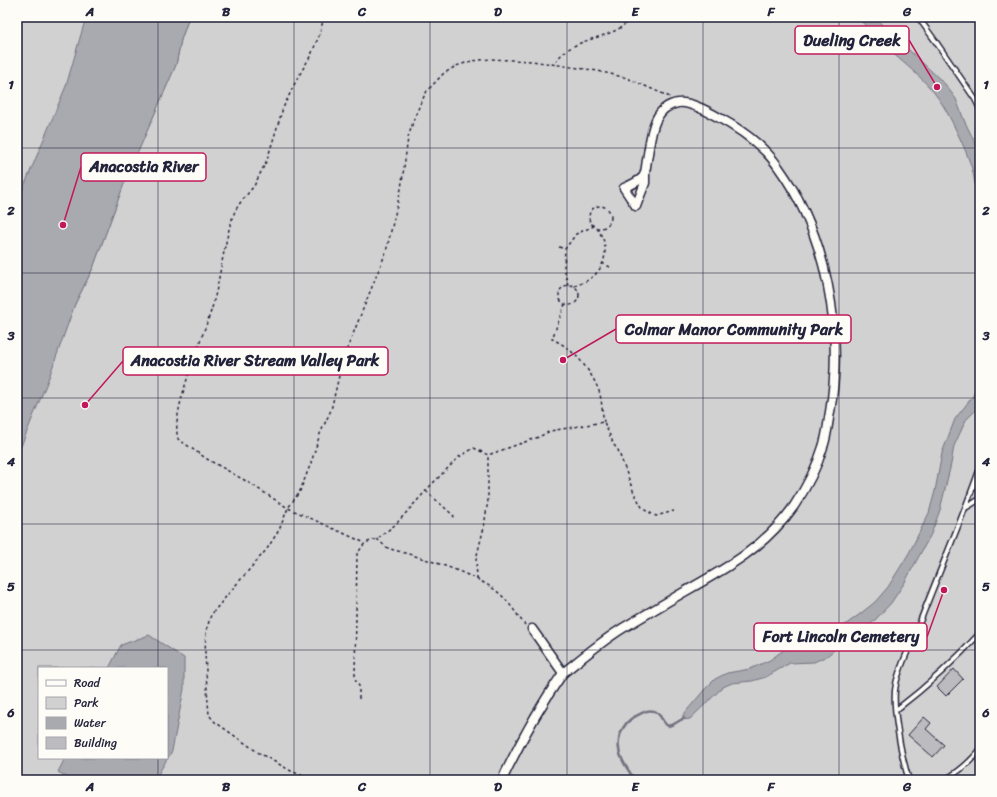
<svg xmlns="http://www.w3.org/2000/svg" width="997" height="797" font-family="Sriracha,sans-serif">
	<rect width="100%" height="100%" fill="#f0efec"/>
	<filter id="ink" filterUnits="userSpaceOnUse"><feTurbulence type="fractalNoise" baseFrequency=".025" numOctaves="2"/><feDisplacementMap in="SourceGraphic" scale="8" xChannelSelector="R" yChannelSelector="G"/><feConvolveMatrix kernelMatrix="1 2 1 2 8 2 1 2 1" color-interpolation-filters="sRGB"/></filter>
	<g filter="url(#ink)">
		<g fill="#d2d1d1" stroke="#7a7a86" fill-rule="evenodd">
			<path d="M17,17h107l-107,270z"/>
			<path d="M189,17h791v763h-963v-327l58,-149 18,-36 31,-85 52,-118 5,-25zM39,668h128v90h-128z"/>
		</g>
		<g fill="#a9a9b0" stroke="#737381">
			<path d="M86,17h103l-8,23 -5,25 -52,119 -31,84 -18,36 -27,76 -31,76v-253l49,-117z"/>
			<path d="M857,17h17l71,67 11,15 8,21 16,33v49c-5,-11 -5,-22 -8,-33 -5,-17 -14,-35 -22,-51 -16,-32 -35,-45 -61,-68 -11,-11 -21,-22 -32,-33z"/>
			<path d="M980,367v39l-14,14 -12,26 -3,18 -11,46 -9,24 -26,48 -14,21 -15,16 -14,13 -22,13 -13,11 -13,6 -24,1 -24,14 -14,4 -20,2 -9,4 -33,32 -8,1 1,-5 22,-26 10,-10 12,-6 23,-4 20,-9 19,-14 20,-12 36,-9 15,-11 15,-12 13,-15 21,-34 20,-40 6,-22 7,-38 13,-34 18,-23 5,-15z"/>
			<path d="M149,635l35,23v31l-12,62 -15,25 -42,4h-42l-15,-8 7,-14h102v-90h-58l12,-23z"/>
		</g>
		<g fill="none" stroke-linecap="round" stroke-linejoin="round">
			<path stroke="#737381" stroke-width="2.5" d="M635,780c-5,-7 -10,-14 -13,-21 -8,-16 -1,-36 14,-43 6,-3 11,-7 18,-5 7,2 8,12 14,15l6,-2 10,-6"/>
		</g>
		<g fill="#bcbcc0" stroke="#22223b">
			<path d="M954,669l9,10 -17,17 -9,-9z"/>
			<path d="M924,717l7,6 -5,6 18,16 -11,12 -25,-22z"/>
		</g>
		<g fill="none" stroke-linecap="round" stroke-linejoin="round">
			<g stroke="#22223b" stroke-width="7">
				<g id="service">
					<path d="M918,17l18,25 39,57 5,10"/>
					<path d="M967,507l13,-8"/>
					<path d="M896,710c30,-23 59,-49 84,-77"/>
					<path d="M909,780c-7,-21 -18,-75 -13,-96 4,-19 15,-39 22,-57 20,-53 43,-105 62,-159"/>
					<path d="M944,780c14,-7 26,-18 36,-30"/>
				</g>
			</g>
			<g stroke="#22223b" stroke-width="11">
				<g id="minor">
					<path d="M636,206l9,-23v-8"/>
					<path d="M563,673c20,-16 39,-32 60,-45 20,-12 41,-24 61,-36 43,-24 81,-45 110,-86 12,-18 23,-39 29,-59 4,-11 5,-24 7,-35 14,-81 -3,-177 -51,-244 -12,-18 -31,-33 -49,-44 -12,-7 -39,-24 -52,-21 -27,4 -27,36 -31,57 -1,5 -1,13 -4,17 -5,5 -12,8 -19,11l12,18"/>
					<path d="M502,780c18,-38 37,-73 61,-107l-31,-44"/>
				</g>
			</g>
			<g stroke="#22223b" stroke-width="1.5" stroke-dasharray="3 3" stroke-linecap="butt">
				<path d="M324,17l-5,19 -8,19 -14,24 -14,29 -16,52 -13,26 -14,17 -5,8 -4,11c-8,28 -11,57 -19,86 -9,29 -42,104 -34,131l29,20 39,22 42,27 77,35"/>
				<path d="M556,62c16,-28 63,-21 74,-45"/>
				<circle cx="600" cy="217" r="11"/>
				<path d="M559,247l6,2"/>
				<path d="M602,263l8,4"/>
				<path d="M568,285l-4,-18 1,-18 11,-15 18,-8"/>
				<circle cx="569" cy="295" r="10"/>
				<path d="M574,286c21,-6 35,-21 30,-44 -1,-5 -5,-10 -7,-14"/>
				<path d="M565,304l-13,35c21,9 39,31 47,52 3,9 3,21 5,31"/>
				<path d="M426,491l28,25 -1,1"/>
				<path d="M377,539l9,8 4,2c28,7 90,26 110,45 10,9 17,21 25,31"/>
				<path d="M477,579l-1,-20 8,-32 4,-27v-45"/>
				<path d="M359,699v-13l-3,-4 -1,-6 2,-122 8,-11 12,-4 19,-15 36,-40 27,-27 15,-9 14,7 51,-18 11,-6 54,-9 10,23 4,5 16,43 9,16 13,7 18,-5"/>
				<path d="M314,780l-23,-9 -32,-18 -44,-31 -6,-7 -2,-26 -2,-36 1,-22 5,-16 18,-22 38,-44 12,-19 9,-22 12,-17 11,-28 9,-29 11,-24 12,-51 43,-107 15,-63 7,-51 6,-19 7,-17 6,-11 16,-17 13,-8 16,-5 18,-2 42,2 66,10 29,7 43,19"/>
			</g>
			<use href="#service" stroke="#fdfcf7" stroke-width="4"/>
			<use href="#minor" stroke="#fdfcf7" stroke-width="8"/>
		</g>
	</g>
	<path fill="none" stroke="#22223b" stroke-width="1" stroke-opacity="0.55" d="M158,17v651M294,17v763M430,17v763M567,17v763M703,17v763M839,17v763M17,148h963M17,273h963M17,398h963M17,524h963M17,650h963M158,758v22"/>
	<path fill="none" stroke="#c2185b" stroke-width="1.5" d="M937 87L909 40M63 225L81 167M563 360L616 329M85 405L123 361M944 590L927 637"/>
	<g fill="#c2185b" stroke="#fdfcf7" stroke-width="1.5">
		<circle cx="937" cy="87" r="4"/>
		<circle cx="63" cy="225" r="4"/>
		<circle cx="563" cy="360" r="4"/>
		<circle cx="85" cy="405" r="4"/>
		<circle cx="944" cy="590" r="4"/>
	</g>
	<g fill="#fdfcf7" stroke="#c2185b" stroke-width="1.5">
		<rect x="795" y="26" width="114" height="28" rx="4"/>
		<rect x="81" y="153" width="125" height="28" rx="4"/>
		<rect x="616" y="315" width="235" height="28" rx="4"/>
		<rect x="123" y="347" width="265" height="28" rx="4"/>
		<rect x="754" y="623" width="173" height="28" rx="4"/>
	</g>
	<g font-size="16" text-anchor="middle" font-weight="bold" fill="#22223b">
		<text x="852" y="46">Dueling Creek</text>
		<text x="144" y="172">Anacostia River</text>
		<text x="734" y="335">Colmar Manor Community Park</text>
		<text x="255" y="366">Anacostia River Stream Valley Park</text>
		<text x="841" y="642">Fort Lincoln Cemetery</text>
	</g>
	<rect width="997" height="797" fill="none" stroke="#fdfcf7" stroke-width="44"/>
	<rect x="38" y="667" width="130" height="92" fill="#fdfcf7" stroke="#a5a5ac"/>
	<rect x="46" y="680" width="20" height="6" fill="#fdfcf7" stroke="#a5a5ac"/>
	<text x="74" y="687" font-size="12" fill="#22223b">Road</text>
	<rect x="46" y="697" width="20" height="12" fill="#d2d1d1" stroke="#a5a5ac"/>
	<text x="74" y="707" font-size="12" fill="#22223b">Park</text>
	<rect x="46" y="717" width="20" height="12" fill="#a9a9b0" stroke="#a5a5ac"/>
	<text x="74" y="727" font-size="12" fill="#22223b">Water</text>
	<rect x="46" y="737" width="20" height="12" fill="#bcbcc0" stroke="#a5a5ac"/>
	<text x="74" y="747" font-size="12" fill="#22223b">Building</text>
	<rect x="22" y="22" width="953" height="753" fill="none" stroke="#22223b" stroke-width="1.5"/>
	<g font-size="13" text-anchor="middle" font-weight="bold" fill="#22223b">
		<text x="90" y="16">A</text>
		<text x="226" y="16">B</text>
		<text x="362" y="16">C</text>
		<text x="498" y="16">D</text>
		<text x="635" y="16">E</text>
		<text x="771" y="16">F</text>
		<text x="907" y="16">G</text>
		<text x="11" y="89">1</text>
		<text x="986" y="89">1</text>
		<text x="11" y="215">2</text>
		<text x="986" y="215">2</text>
		<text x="11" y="340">3</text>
		<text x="986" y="340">3</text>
		<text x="11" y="466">4</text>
		<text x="986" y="466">4</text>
		<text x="11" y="591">5</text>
		<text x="986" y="591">5</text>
		<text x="11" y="717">6</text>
		<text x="986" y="717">6</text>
		<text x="90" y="791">A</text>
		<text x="226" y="791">B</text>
		<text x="362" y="791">C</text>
		<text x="498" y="791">D</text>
		<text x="635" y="791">E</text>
		<text x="771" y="791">F</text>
		<text x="907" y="791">G</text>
	</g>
</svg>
